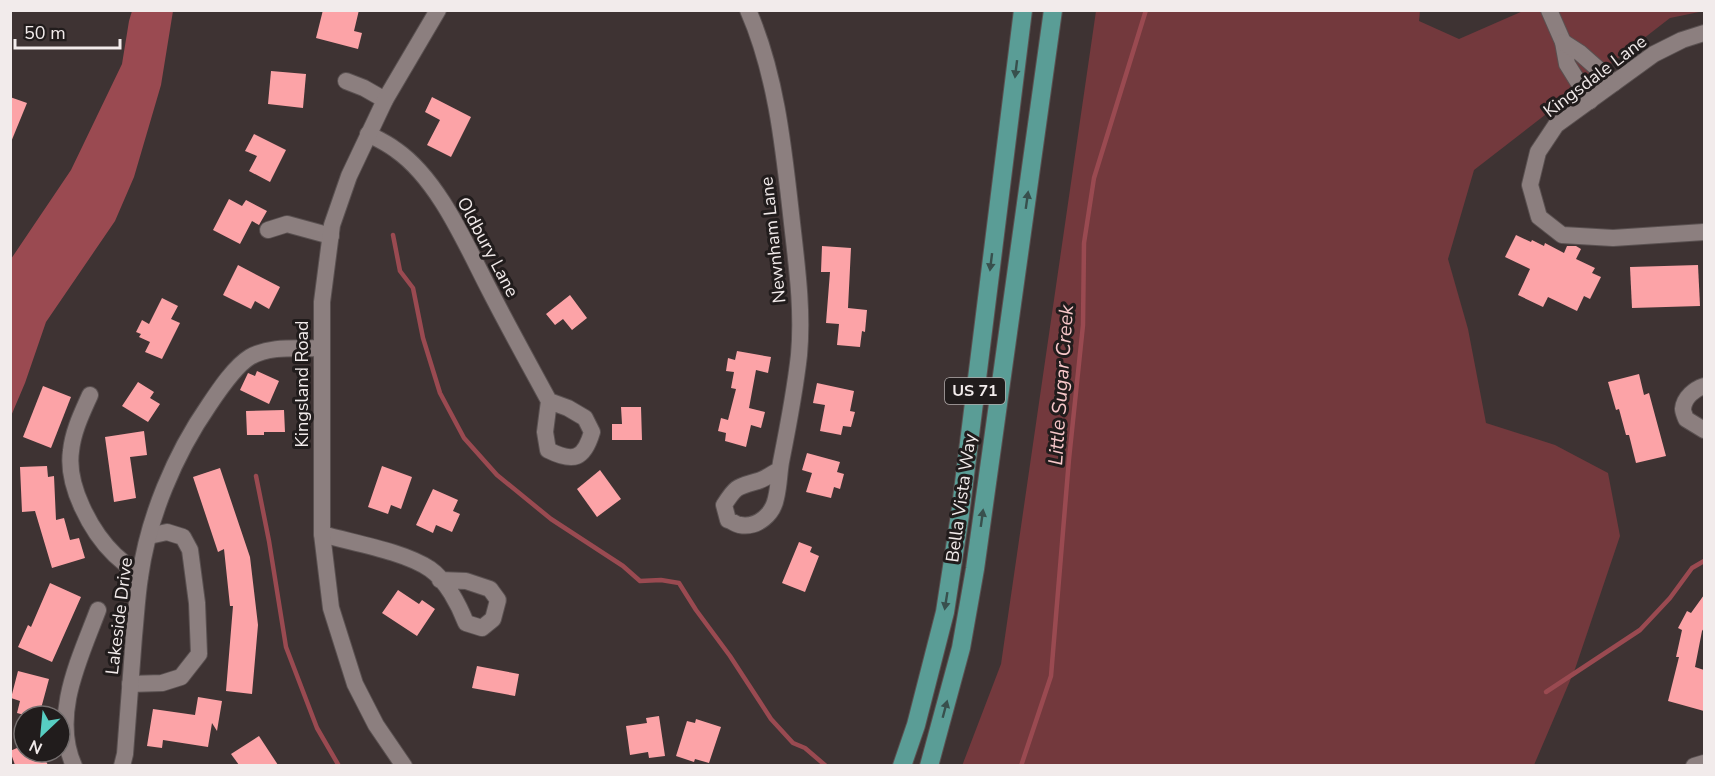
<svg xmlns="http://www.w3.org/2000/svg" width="1715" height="776" font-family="'Nunito Sans',sans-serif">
	<rect width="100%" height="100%" fill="#3e3333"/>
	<path fill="#73393d" d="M1096,11h324l-1,10 40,18 64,-28h181l-34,7 -196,152 -26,89 20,70 18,94 69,22 53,28 12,63 -45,133 -41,96 -572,1 39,-102z"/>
	<path fill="#9a4a51" d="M132,11h41l-12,74 -27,92 -19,44 -69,101 -21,61 -14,33v-157l60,-89 51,-106 7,-43z"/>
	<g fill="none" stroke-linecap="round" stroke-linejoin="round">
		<g stroke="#9a4a51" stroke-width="4.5">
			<path d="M393,235l7,36 13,17 10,50 17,55 24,45 33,37 54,44 72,47 17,15 21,-1 18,3 17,27 34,46 41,63 22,24 12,5 21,18"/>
			<path d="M256,476l13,65 17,106 31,81 22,38"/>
			<path d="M1546,692l94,-62 30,-32 22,-30 12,-7"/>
			<path d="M1021,766l30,-90 18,-217 14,-134 1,-82 10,-65 52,-168"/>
		</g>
	</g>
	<g fill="#fca3a7">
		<path d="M323,10h36l-5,21 8,2 -4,16 -42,-11z"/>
		<path d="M271,71l35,3 -3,34 -35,-4z"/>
		<path d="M10,97l17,6 -16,39h-1z"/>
		<path d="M432,97l39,20 -20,40 -24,-12 13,-25 -15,-8z"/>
		<path d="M254,134l32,16 -16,32 -21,-11 8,-15 -12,-5z"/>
		<path d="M229,199l13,7 4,-6 21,11 -8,14 -7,-4 -12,23 -27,-14z"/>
		<path d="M1516,235l15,7 1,-2 12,6 1,-3 19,10 3,-7h9l5,3 -5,10 19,9 -3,5 9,4 -11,22 -6,-3 -7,15 -29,-14 -5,10 -25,-12 12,-26 -25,-12z"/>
		<path d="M822,246l29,2 -3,60 19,2 -2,22 -3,-1 -2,16 -23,-2 2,-21 -13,-1 4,-51h-9z"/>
		<path d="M238,265l42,22 -11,22 -14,-8 -4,8 -28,-14z"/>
		<path d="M1698,265l2,41 -68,2 -2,-41z"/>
		<path d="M570,295l17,23 -15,12 -9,-11 -8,6 -9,-11z"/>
		<path d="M162,298l16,8 -7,13 9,4 -18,36 -17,-7 5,-10 -11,-5 2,-3 -5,-2 6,-12 7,4z"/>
		<path d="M737,351l34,6 -3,16 -12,-3 -7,38 16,4 -4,16 -10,-3 -5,22 -21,-6 1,-8 -8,-2 3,-13 7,2 8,-31 -5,-1 3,-16 -8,-1 2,-13 7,2z"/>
		<path d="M257,371l22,10 -10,23 -29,-14 8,-17 7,3z"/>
		<path d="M1639,374l5,21 5,-2 17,63 -30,7 -7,-28h-3l-7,-26 -3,1 -8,-28z"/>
		<path d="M138,382l16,10 -4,6 10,6 -12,18 -26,-16z"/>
		<path d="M817,383l37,8 -4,20 5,1 -4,15 -8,-1 -2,9 -21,-4 5,-26 -12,-2z"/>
		<path d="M43,386l28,11 -20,51 -28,-11z"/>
		<path d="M621,407h20l1,33h-30v-16h10z"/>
		<path d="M284,410l1,22h-21v3h-17l-1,-24z"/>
		<path d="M144,431l3,24 -17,2 6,41 -22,4 -9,-65z"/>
		<path d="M807,453l33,9 -3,10 7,2 -4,15 -6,-2 -3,11 -25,-6 6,-19 -10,-3z"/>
		<path d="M47,466l1,11 6,-1 2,44 8,-2 6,22 9,-2 6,20 -33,10 -17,-57 -13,1 -2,-45z"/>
		<path d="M382,466l30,11 -11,32 -10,-4 -3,9 -20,-7z"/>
		<path d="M220,468l30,89 8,68 -6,69 -26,-3 7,-85h-3l-6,-57 -6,3 -25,-75z"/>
		<path d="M600,470l21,29 -24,18 -20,-28z"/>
		<path d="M433,489l25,11 -5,11 7,3 -8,18 -16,-7 -3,8 -17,-8z"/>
		<path d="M799,542l13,5 -2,5 9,4 -14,36 -23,-9z"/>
		<path d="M50,583l31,14 -29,65 -34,-15 10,-22 3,2z"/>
		<path d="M398,590l21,14 3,-4 13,9 -18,27 -35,-23z"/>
		<path d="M1704,595v33l-2,3 -7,36 9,3v41l-36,-10 11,-44h-3l6,-27 -4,-2 9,-17 4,2z"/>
		<path d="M477,666l42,8 -4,22 -43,-8z"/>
		<path d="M18,671l31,8 -10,37h-11l-11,-3 3,-12 -9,-3z"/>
		<path d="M198,697l24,4 -5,30 -5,-8 -4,24 -45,-7 -1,8 -15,-2 6,-37 42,6z"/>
		<path d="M659,716l6,40 -16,2 -1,-6 -18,3 -4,-29 21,-3 -1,-5z"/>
		<path d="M696,719l25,8 -12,36 -14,-4 -1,3 -18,-6 11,-35 8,2z"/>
		<path d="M259,736l19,29h-39l-8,-11z"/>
		<path d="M24,745v7h17l7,13h-33l-5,-14z"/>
	</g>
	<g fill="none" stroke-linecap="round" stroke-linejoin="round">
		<g stroke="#5a5151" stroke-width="18">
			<g id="minor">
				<path d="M748,10c29,66 36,142 44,213 5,44 11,88 7,132 -4,36 -11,72 -18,107 -2,12 -2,24 -5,36 -3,16 -18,30 -36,27 -3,0 -8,-4 -12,-5l-4,-15c12,-19 13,-18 34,-24 7,-2 15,-8 21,-11"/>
				<path d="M1549,10l14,32 4,22 23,37"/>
				<path d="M1704,33l-22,7 -28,14 -98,71 -18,27 -8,33 9,32 23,18 51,3 91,-6"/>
				<path d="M1563,42l17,11 34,30"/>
				<path d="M346,81l18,7 21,12"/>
				<path d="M368,134c10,5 19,9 28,16 43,30 70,95 94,141 19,37 39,73 59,110l-4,31 3,18c26,13 36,9 44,-18l-7,-14 -17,-10 -19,-7"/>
				<path d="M268,230l19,-6 44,12"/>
				<path d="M1704,386c-9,3 -20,11 -21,23 0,3 2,7 3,10l18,11"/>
				<path d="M90,395c-8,18 -17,36 -19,56 -5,34 20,81 44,104 8,7 16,14 25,21"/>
				<path d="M322,534c31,9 81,17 108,35 16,11 29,36 36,54l16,5 11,-9 5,-19 -8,-11 -24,-8 -26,-1"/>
				<path d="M130,684l32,-1 19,-6 18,-23 -2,-51 -7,-53 -7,-13 -16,-5 -18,4"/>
				<path d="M74,766c-23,-51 6,-108 24,-156"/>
				<path d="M122,766l3,-12c3,-40 6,-79 9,-118 2,-20 3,-40 6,-59 8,-59 35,-123 69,-172 10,-15 26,-39 41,-48 21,-12 48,-8 71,-9"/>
				<path d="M404,766l-28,-41 -21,-41 -24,-76 -9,-74v-232l10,-77 17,-49 36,-76 53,-90"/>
				<path d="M1694,766l10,-3"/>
			</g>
		</g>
		<g stroke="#5a5151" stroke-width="20">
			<g id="major">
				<path d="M902,766l14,-41 29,-113 15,-97 63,-505"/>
				<path d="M929,766l32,-118 14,-79 78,-559"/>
			</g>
		</g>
		<use href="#minor" stroke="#8c7f7f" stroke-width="16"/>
		<use href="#major" stroke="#5a9d96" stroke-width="18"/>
	</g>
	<defs><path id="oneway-solid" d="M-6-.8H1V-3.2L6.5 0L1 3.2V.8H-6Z" transform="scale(1.5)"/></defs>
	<g fill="#38504d">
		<use href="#oneway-solid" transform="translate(1016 69) rotate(97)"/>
		<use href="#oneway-solid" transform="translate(1027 200) rotate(-82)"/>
		<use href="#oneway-solid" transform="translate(991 262) rotate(97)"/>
		<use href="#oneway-solid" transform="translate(982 518) rotate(-82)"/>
		<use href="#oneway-solid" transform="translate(946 601) rotate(99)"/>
		<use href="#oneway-solid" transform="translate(945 709) rotate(-75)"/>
	</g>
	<g text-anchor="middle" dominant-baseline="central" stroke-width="6" stroke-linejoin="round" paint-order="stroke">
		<rect fill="#211c1c" stroke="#b3adad" stroke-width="1.5" x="945" y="378" width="60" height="26" rx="4.5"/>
		<g font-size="16" font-weight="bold" fill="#f2ebeb">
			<text x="975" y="391">US 71</text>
		</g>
		<g font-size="18" fill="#f2ebeb" stroke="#211c1c">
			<text transform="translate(1595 76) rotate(-37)">Kingsdale Lane</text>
			<text transform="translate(773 240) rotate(-96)">Newnham Lane</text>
			<text transform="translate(488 247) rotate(62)">Oldbury Lane</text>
			<text transform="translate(302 384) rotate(-90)">Kingsland Road</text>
			<text transform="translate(961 498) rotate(-82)">Bella Vista Way</text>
			<text transform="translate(119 616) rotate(-83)">Lakeside Drive</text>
		</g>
		<g font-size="20" font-style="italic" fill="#f8c8ca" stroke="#211c1c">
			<text transform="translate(1061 385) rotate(-86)">Little Sugar Creek</text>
		</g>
	</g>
	<rect width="1715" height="776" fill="none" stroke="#f2ebeb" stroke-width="24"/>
	<g transform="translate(42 734) rotate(206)"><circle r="28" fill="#211c1c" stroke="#756f6f" stroke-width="1.5"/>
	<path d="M0-4.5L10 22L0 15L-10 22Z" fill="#57cec2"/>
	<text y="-9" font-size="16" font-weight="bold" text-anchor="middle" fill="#f2ebeb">N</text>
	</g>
	<path d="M15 39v9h105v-9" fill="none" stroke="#f2ebeb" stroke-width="3"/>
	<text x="24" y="39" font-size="18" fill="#f2ebeb" stroke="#211c1c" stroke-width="4.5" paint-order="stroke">50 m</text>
</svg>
